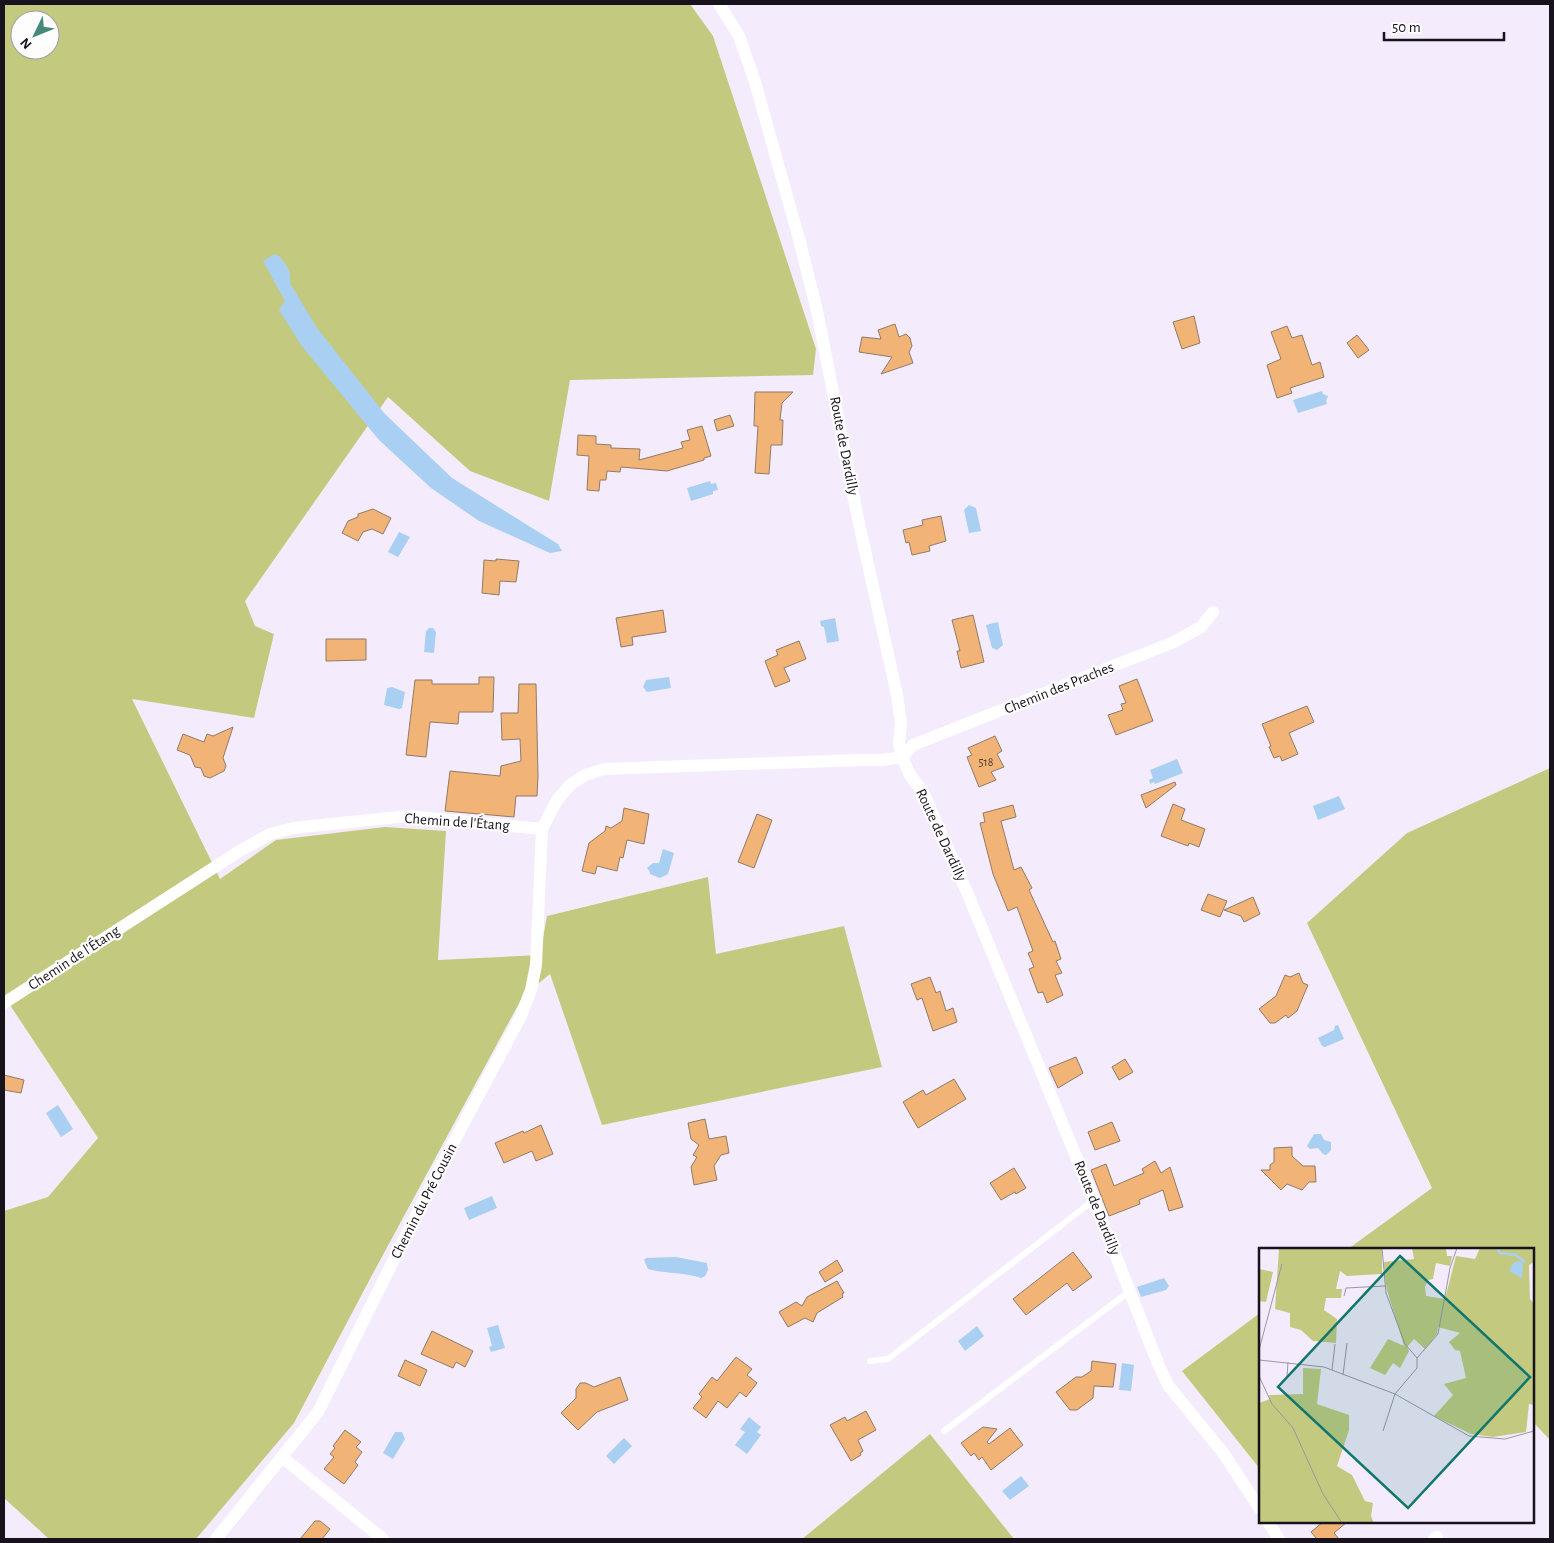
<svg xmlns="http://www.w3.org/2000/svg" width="1554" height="1543" font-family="'Alegreya Sans',sans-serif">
	<rect width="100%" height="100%" fill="#f4ecfc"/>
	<g fill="#c3ca7f" fill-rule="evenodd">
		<path d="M4,4h686l23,32 103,313 -3,26 -243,5 -21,121 -79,-30 -82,-74 -143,204 10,25 19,8 -20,84 -122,-19 88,180 56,-39 109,-13 61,4 -8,129 102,-5 7,-39 161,-39 8,77 128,-28 38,141 -280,58 -52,-151 -27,22 -152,281 -77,146 -98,116h-147l-45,-41v-287l44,-14 50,-59 -94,-142zM20,20h30v30h-30z"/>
		<path d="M1550,768v672l-17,-18v-173h-185l84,-61 -125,-265 100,-90z"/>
		<path d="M1260,1313v156l-78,-98z"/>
		<path d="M930,1434l84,105h-212z"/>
	</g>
	<g fill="#a9cff3">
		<path d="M275,254l5,3 6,8 4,8v10l27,45 68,86 67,64 101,63 5,3 4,7 -12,2 -71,-32 -48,-33 -52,-48 -78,-95 -22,-35 6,-9 -22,-40z"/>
		<path d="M1322,391l1,3 5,2 -2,5 1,3 -29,9 -5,-13z"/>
		<path d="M710,481l1,3 5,-1 2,7 -5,1v3l-22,7 -4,-13z"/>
		<path d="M969,505l7,3 5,23 -12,2 -5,-23z"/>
		<path d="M399,532l11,5 -12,20 -10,-5z"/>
		<path d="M835,618l4,23 -12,2 -3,-16 -3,-1 -1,-5z"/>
		<path d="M998,622l5,23 -6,5 -5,-2 -6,-23z"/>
		<path d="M429,628h4l3,4 -2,21 -10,-1 2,-21z"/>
		<path d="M669,677l2,11 -24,4 -4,-5 3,-7z"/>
		<path d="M392,687l13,5 -3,16 -3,1 -15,-4 3,-17z"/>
		<path d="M1177,759l6,14 -28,11 -1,-2 -4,2 -1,-4 4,-2 -3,-8z"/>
		<path d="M1339,796l6,13 -27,11 -5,-14z"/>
		<path d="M663,849l11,4 -6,21 -8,4 -10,-4v-2l-3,-4 6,-5h6z"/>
		<path d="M1338,1025l6,14 -19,8 -3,-1 -4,-8 16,-8 1,-4z"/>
		<path d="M58,1105l15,24 -12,8 -15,-24z"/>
		<path d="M1314,1134h7l3,6 7,2v8l-5,5 -3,-1 -5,-6 -8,1 -3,-3z"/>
		<path d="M492,1196l5,12 -28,12 -5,-12z"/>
		<path d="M676,1257l31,6 1,7 -3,6 -4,2c-17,-6 -35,-4 -53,-9l-4,-9 2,-2z"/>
		<path d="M1164,1278l5,8 -3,4 -25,7 -4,-10z"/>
		<path d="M498,1325l7,23 -14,4 -2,-5 3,-1 -5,-18z"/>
		<path d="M977,1326l7,10 -19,15 -7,-10z"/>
		<path d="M1122,1363l12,2 -3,26 -12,-1z"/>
		<path d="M749,1417l12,10 -4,5 4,3 -14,19 -12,-9 10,-13 -5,-3z"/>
		<path d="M395,1432h7l3,7 -12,20 -10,-6z"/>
		<path d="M624,1438l8,8 -18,18 -8,-8z"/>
		<path d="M1021,1476l8,10 -19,14 -8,-9z"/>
	</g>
	<g fill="#f2b377" stroke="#907b68">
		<path d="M1194,316l6,27 -18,6 -9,-27z"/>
		<path d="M895,324l4,13 7,-3 4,4 2,8 -3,6 4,11 -32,11 11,-17 -33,-5 3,-15 19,2 -3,-9z"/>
		<path d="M1287,326l5,12 10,-3 10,30 8,-3 4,15 -34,11 2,5 -15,5 -10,-33 14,-6 -10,-27z"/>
		<path d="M1357,335l12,15 -11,8 -11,-15z"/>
		<path d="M755,392h38l-11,11 -2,17h3l-1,25h-11l-2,29 -14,-1 3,-47h-4z"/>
		<path d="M730,415l4,11 -17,5 -3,-11z"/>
		<path d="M702,426l9,30 -7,2v2l-37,11 -46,-4 -1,5 -13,-1 -1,9h-6l-1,11 -12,-1 2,-34 -12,-1 1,-20 18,1v8l15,1v3l29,1 -1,11 44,-12 -2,-6 9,-2 -3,-10z"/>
		<path d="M373,509l18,9 -8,16 -11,-5 -9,3 -5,9 -16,-8 6,-12 10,-4v-3z"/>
		<path d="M941,516l5,25 -17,5 1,5 -18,4 -3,-13 -3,1 -3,-13 20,-5 -1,-5z"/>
		<path d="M496,559l23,2 -3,21 -16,-1 -1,14 -17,-2 2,-33 12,1z"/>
		<path d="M663,610l3,22 -34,5 1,8 -12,2 -5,-29z"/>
		<path d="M973,615l11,47 -23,6 -4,-17h3l-8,-31z"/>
		<path d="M326,639h40v21l-40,1z"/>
		<path d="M799,641l7,18 -22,9 6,13 -15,6 -10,-26 13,-6 -2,-5z"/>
		<path d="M479,677h15l-1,35h-34l-1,12 -28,-2 -4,35 -20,-2 9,-75h17v4h47z"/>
		<path d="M1137,679l16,42 -37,14 -8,-20 15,-5 -2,-6 5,-1 -7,-17z"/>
		<path d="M519,684h17l2,92 -1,20h-21l-2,21 -69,-6 5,-40 50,5 1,-10 20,-5 -1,-22 -18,1 -1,-27h17z"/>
		<path d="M1307,706l7,16 -25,11 9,21 -16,7 -2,-5 -6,2 -5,-11 2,-1 -9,-22z"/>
		<path d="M233,727l-10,31 3,8 -2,5 -14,7 -6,-2 -3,-8 -6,-1 -5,-12 -13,-5 6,-16 21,8 3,-8 6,2z"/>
		<path d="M995,736l7,15 -5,3 7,13 -13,5 5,8 -17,7 -12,-30 5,-2 -4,-7z"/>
		<path d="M1175,782l1,3 -30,23 -5,-13z"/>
		<path d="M1173,804l12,5 -4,11 24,9 -6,18 -10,-4 -1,3 -27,-10z"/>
		<path d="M1013,805l3,12 -15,4 13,49 7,-3 11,21 -3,2 24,52 2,-1 6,18 -5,2 6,12 -7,2 8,20 -16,8 -4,-11 -5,1 -9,-24 5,-2 -6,-14 5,-2 -16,-44 -9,4 -15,-37 -13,-51 5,-1 -2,-9z"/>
		<path d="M624,808l25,6 -5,30 -17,-4 -4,18 -3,-1 -3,14 -20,-5 -2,8 -13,-3 7,-28 16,-12 1,-5 5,2 11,-7z"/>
		<path d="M757,814l15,6 -18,48 -16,-6z"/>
		<path d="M1208,894l19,7 -7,16 -19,-7z"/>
		<path d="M1253,897l7,17 -16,8 -3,-6 -17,-6z"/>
		<path d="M1299,973l4,10 5,2 -11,26 -9,7 -2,-3 -11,8h-5l-11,-14 17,-13 9,-21 5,2z"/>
		<path d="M930,977l6,16 4,-2 6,20 7,-3 4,14 -24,9 -11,-33 -5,2 -6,-16z"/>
		<path d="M1076,1057l7,16 -25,15 -9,-20z"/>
		<path d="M1125,1059l8,13 -14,8 -7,-13z"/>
		<path d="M4,1075l20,5 -3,13 -17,-3z"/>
		<path d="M954,1079l12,20 -48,29 -15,-26 20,-12 3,5z"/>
		<path d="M705,1119l4,20 17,-3 3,17 -8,2 -7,11 3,14 -23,5 -3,-18 6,-10 -4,-2 6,-10 -8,-6 -3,-16z"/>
		<path d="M1112,1122l8,19 -25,9 -7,-18z"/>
		<path d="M541,1125l12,29 -17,7 -4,-10 -28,12 -9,-20 28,-12 1,2z"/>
		<path d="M1292,1147v9l11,10h12l1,16h-7l-7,8 -15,-6 -6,6 -20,-20h9v-5l4,-3v-14z"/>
		<path d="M1155,1161l6,12 9,-6 13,40 -14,4 -6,-21 -24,10 1,4 -31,12 -18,-46 15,-6 8,22 30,-13 -2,-4z"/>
		<path d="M1014,1168l12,20 -10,6 -1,-2 -14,8 -11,-17z"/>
		<path d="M1073,1252l19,25 -19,14 -6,-8 -41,32 -13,-16z"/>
		<path d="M837,1260l6,11 -18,11 -6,-10z"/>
		<path d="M837,1281l7,12 -2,1 1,3 -26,16 -4,9 -8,-4 -17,9 -9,-15 17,-10 6,4 5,-9z"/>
		<path d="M432,1331l41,20 -8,16 -9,-5 -3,6 -32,-14z"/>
		<path d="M736,1357l16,12 -5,6 10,8 -11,14 -6,-5 -13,16 -9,-7 -12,17 -13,-10 9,-11 -3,-3 13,-17 5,4z"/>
		<path d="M405,1360l22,10 -7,16 -22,-10z"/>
		<path d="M1092,1361l24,3 -3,23 -19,-1 -1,12 -16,12h-7l-14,-18 20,-15h6l9,-6z"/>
		<path d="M620,1377l8,23 -31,12 -19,18 -17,-17 15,-15v-9l4,-6h6l8,4z"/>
		<path d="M866,1411l10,19 -18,10 5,11 -3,2 1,2 -10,6 -21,-36 15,-8 2,4z"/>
		<path d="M983,1427l14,2 -10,13 2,2 21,-16 13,17 -32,25 -9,-13 -3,3 -5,-7 -3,3 -10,-13z"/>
		<path d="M345,1430l16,12 -5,5 6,5 -7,10 3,3 -14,19 -20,-15 10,-12 -4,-3 5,-6 -2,-2z"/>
		<path d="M315,1521h5l10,8 -8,10h-22z"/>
		<path d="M1323,1522h24l-13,11 5,6h-22l-6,-7z"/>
	</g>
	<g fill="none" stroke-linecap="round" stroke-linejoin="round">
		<g stroke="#fff" stroke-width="6">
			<path d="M870,1361l18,-2 206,-159"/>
			<path d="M944,1431l186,-140"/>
		</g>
		<g stroke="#fff" stroke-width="12">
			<path d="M719,4l20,32 16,46 44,157 18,72 41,208 39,176 4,28 -2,21 3,13 8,18 13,17 44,100 127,308 65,166 9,19 56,69 36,55"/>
			<path d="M4,1003l234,-151 32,-18 23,-6 115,-12 134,13"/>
			<path d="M282,1457l101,82"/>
			<path d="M1268,1522l11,17"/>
			<path d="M216,1539l102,-127 118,-237 85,-159 10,-26 5,-25 6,-136 15,-29 13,-15 15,-10 19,-6 255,-9h23l20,-3 11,-12 261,-103 27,-15 12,-15"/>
			<path d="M1434,1539l3,-2"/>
		</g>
	</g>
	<g text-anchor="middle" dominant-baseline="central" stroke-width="4.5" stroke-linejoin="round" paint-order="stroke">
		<g font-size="12" fill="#4e3a32">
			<text x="986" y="762">518</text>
		</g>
		<g font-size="15" fill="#17121b" stroke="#fdfdfd">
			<text transform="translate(844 446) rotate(79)">Route de Dardilly</text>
			<text transform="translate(1059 688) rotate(-22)">Chemin des Praches</text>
			<text transform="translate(457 822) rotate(4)">Chemin de l'Étang</text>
			<text transform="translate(941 835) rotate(65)">Route de Dardilly</text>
			<text transform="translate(74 958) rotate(-33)">Chemin de l'Étang</text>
			<text transform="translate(424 1201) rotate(-63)">Chemin du Pré Cousin</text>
			<text transform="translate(1097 1208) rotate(68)">Route de Dardilly</text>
		</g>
	</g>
	<g transform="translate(1259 1248)">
		<rect width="275" height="275" fill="#f4ecfc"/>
		<path d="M20,0h103v26l-35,2 -7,-5 -4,18h6l-1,9h-15l-2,12 13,9 -1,24 -23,-2 -12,-11 -11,-3v-14l-15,-4zM153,0h34l1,8h5l-2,10 -14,-3 -3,16 -5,1 -3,7 1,9 19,3 11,-43 19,3 5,-11h54v14l-5,3 1,34 4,5v101l-5,-1 -3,28 -33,5 -22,-3 -37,-18 19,-21 -9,-11 22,-6 -6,-27 -5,-1 -6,-8 11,-9 -22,-6 -1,7 -12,15 -11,-10 -7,8 2,4 -9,17 -7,-5 -8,12 -15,-7 18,-29 16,7 -17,-56 -4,-28 31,-3zM0,21l14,3 -7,30 -7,-1zM44,120l18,1 -4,35 32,11v15l-12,36 15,9 13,26 8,2 -2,13 3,7h-115v-120l11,-4 -1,-4 34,-1z" fill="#c3ca7f"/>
		<path d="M264,13l-1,17 -13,-7 5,-9z" fill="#a9cff3"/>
		<path fill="none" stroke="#a9cff3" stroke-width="2.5" d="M238,0l3,5 16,2 9,7"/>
		<path fill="none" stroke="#9c95a2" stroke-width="1" d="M123,0l4,45 19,51 12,14M85,48l2,-8 39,-2M0,102l23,-86M158,110l21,-24 12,-66 7,-20M0,112l65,7 71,27 74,42 36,3 29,-8M73,122l3,-26M84,127l4,-32M0,128l13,28 21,24 30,66 19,29M28,129l1,-15M124,183l12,-37 22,-26v-10"/>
		<path fill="#0f766e" fill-opacity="0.15" stroke="#0f766e" stroke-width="2.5" d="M141,8l130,121 -122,131 -130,-121z"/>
		<rect width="275" height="275" fill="none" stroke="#17121b" stroke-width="2.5"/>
	</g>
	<rect width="1554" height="1543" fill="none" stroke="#17121b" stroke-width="10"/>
	<g transform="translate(35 35) rotate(227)"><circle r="24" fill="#fdfdfd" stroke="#a19fa3"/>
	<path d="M0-4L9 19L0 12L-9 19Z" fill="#46897a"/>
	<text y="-8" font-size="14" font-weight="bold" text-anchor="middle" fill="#17121b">N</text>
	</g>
	<path d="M1384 32v8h120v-8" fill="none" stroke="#17121b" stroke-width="2.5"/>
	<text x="1392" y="32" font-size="15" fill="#17121b" stroke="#fdfdfd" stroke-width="4" paint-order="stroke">50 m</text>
</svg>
